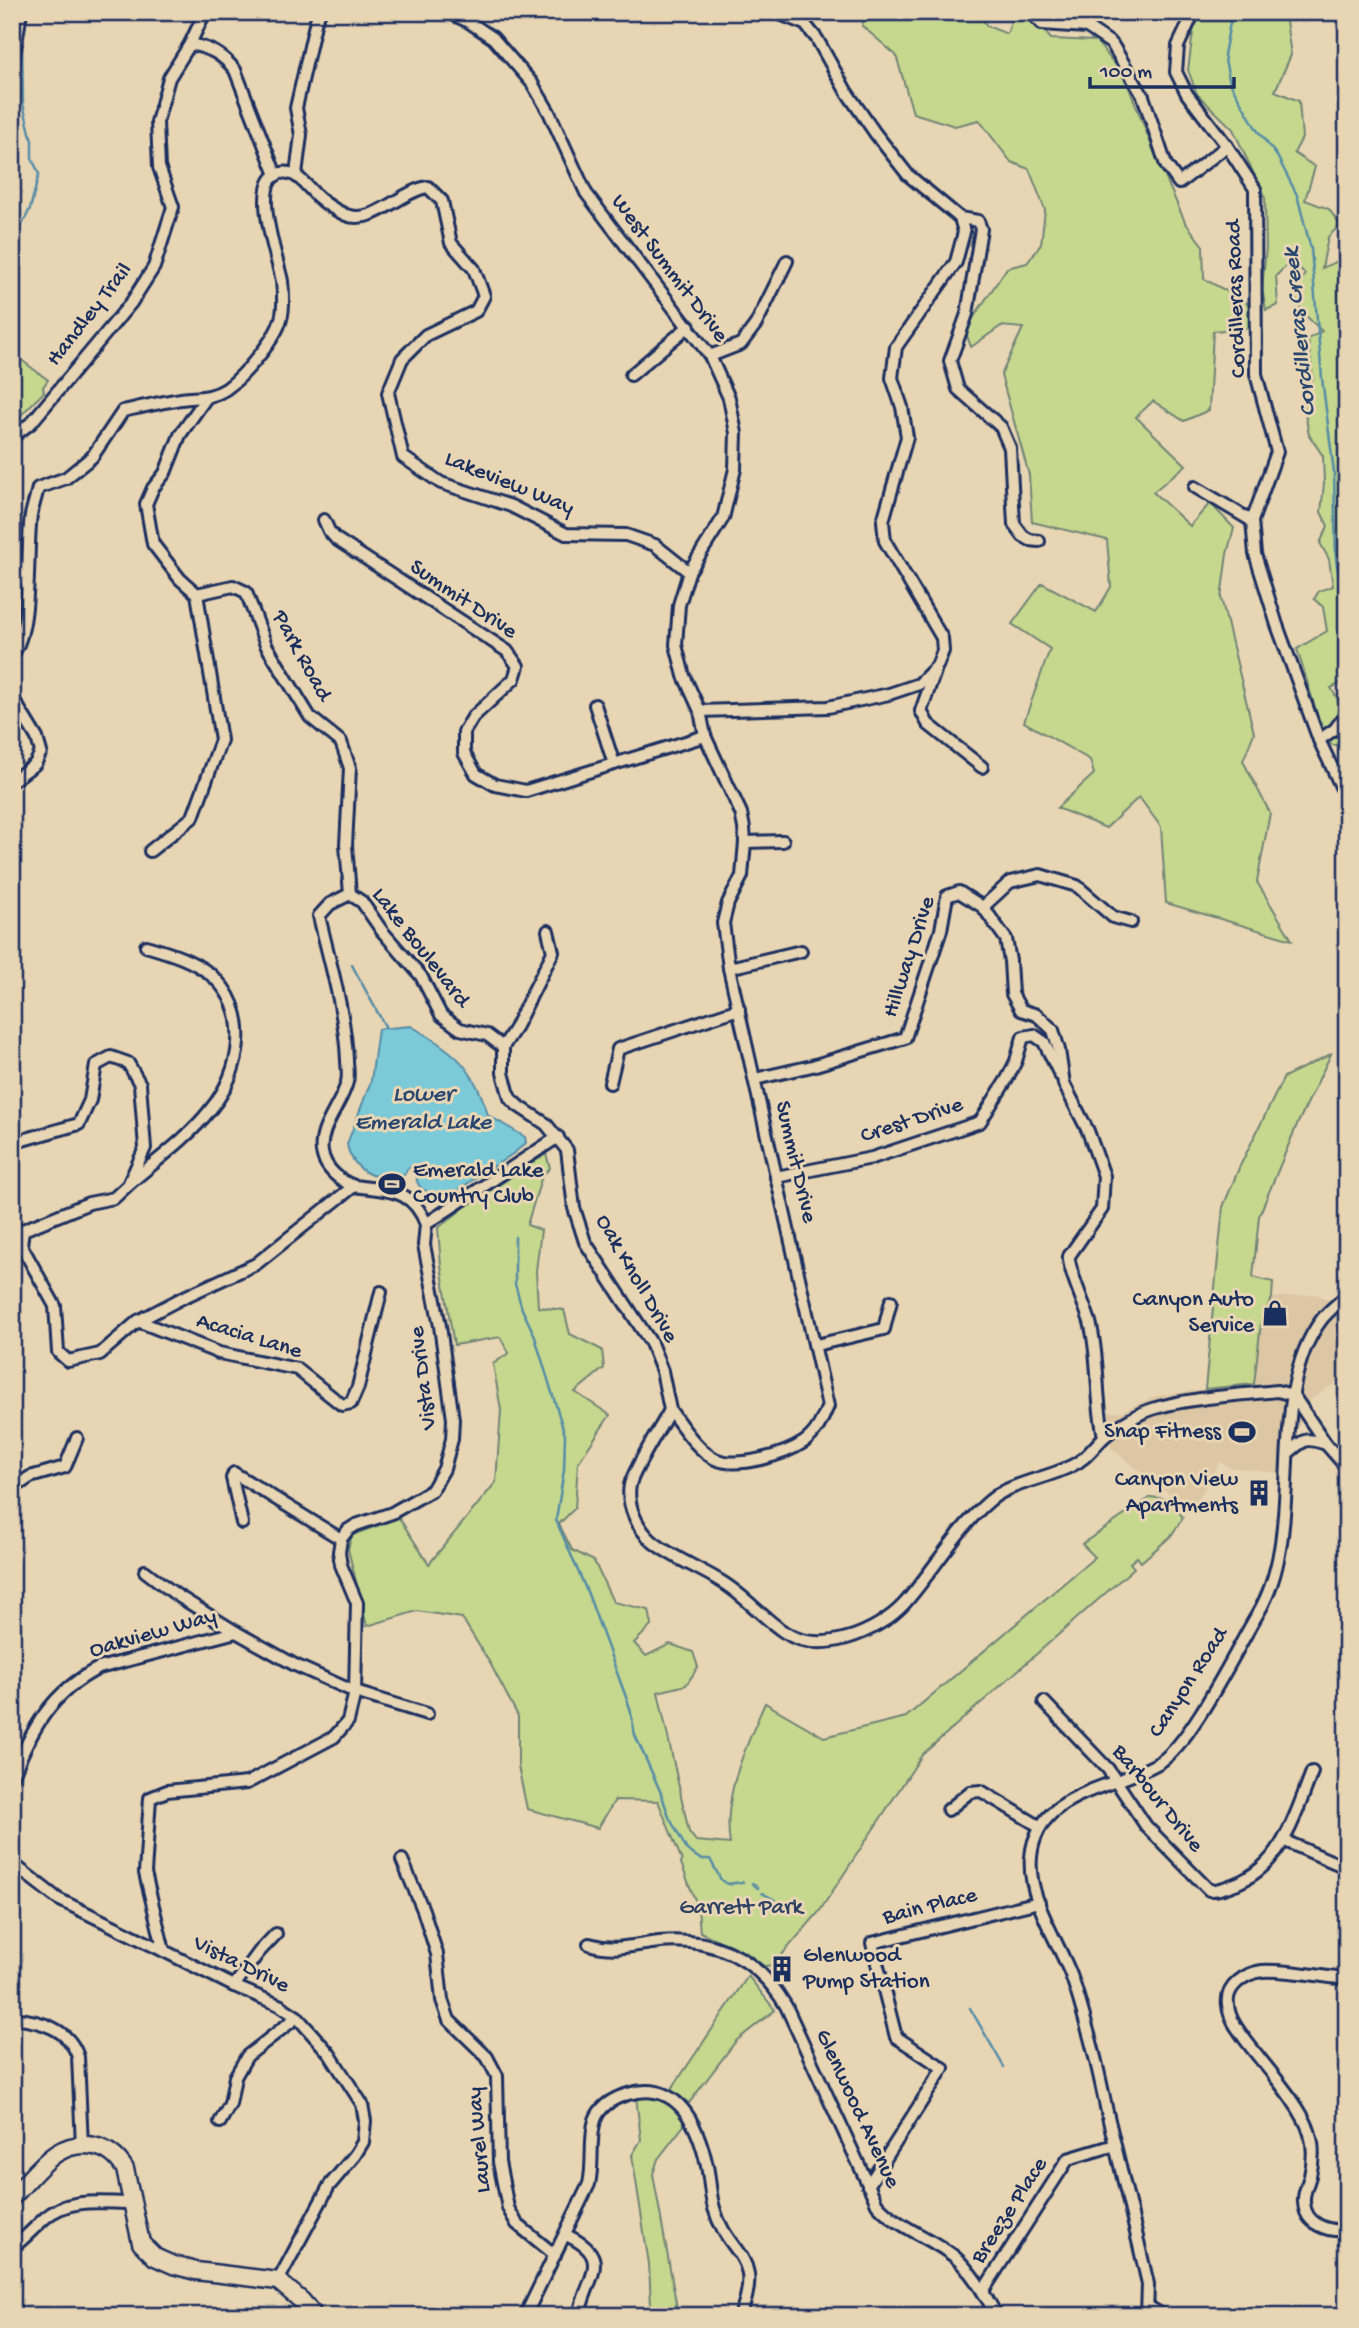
<svg xmlns="http://www.w3.org/2000/svg" width="1359" height="2328" font-family="'Gochi Hand',sans-serif">
	<rect width="100%" height="100%" fill="#e8d5b3"/>
	<filter id="ink" filterUnits="userSpaceOnUse"><feTurbulence type="fractalNoise" baseFrequency=".0143" numOctaves="2"/><feDisplacementMap in="SourceGraphic" scale="14" xChannelSelector="R" yChannelSelector="G"/><feConvolveMatrix kernelMatrix="1 2 1 2 8 2 1 2 1" color-interpolation-filters="sRGB"/></filter>
	<g filter="url(#ink)">
		<path fill="#dcc6a3" d="M1316,1294l31,15v66l-37,25 -32,73 -49,-6 -9,-5 -21,36 -18,5 -70,-55 -3,-36h13l32,-15 36,-6 65,-7 7,-61 11,-25z"/>
		<g fill="#c6d88d" stroke="#708476" stroke-width="2">
			<path d="M865,12h112l10,14 20,8 7,-22h15l22,27 45,2 28,34 31,79 30,68 18,24 1,33 41,22 13,16 -9,11 -36,3 -4,79 -25,11 -31,-20 -17,16 50,48 -33,27 37,34 20,-23 24,25 -7,26 -6,44 33,135 -11,28 27,52 -13,69 35,58 -126,-37 -5,-76 -22,-30 -33,31 -49,-20 37,-34 -4,-14 -66,-38 26,-73 -38,-25 30,-41 54,29 15,-25 -4,-47 -75,-18 -3,-47 -28,-100 22,-47 -22,-2 -30,21 -6,-17 42,-62 20,-5 14,-19 4,-34 -16,-41 -18,-7 -32,-42 -24,6 -42,-13 -17,-58 -34,-29z"/>
			<path d="M1199,12h51l36,9 5,34 -16,36 24,10 3,37 -8,15 21,14 -10,33 24,9 11,16 -12,12 -6,31 25,-11v75l-3,6 3,5v337l-16,8 16,27v30h-15l-15,-17v-14l-20,-65 30,-18 -4,-24 -9,-8 5,-8 14,-5 -4,-27 -9,-16 8,-17 -7,-14 3,-29 -1,-27 -14,-21 -6,-34 10,-23 -5,-39 14,-8 -18,-17 -10,-18 11,-22 -13,-14 -16,16 2,29 -12,5 -4,-21 4,-41 -1,-50 -32,-69 -36,-35 -9,-24 5,-38z"/>
			<path d="M12,353l36,27 -5,7 1,5 -32,32z"/>
			<path d="M1331,1054l-35,73 -37,89 -6,61 20,5 -1,16 -11,25 -7,61 -49,5 18,-182 16,-39 45,-91z"/>
			<path d="M546,1154l4,14 -8,8 -15,49 14,5 -5,41 2,36 26,3 6,24 32,16 2,18 -29,24 35,23 -32,48 -3,45 -16,16 13,26 22,11 19,41 36,8 3,15 -18,18 12,13 24,-12 23,8 5,15 -12,18 -28,7 31,140 7,9 34,3c-8,-48 16,-98 35,-141l59,34 82,-20 189,-160 -13,-13 69,-47 21,3 11,18 -13,19 -29,25 -4,-5 -7,6 4,5 -212,187 -103,157 -46,53 -9,1 -17,-13 -47,-21 -2,-24 -17,-45 1,-2 -24,-60 -43,-1 -17,28 -71,-19 -9,-43v-50l-27,-51 -29,-47 -45,-7 -50,15 -19,-77 4,-14 47,-17 30,46 67,-82 5,-72 -8,-46 16,-11 -9,-16 -46,8 -13,-79 -3,-38 27,-21z"/>
			<path d="M748,1976l27,34 -39,31 -47,62 -18,-13z"/>
			<path d="M636,2096c27,0 32,6 52,24l-30,39 -5,15 24,134 -2,8h-29l5,-10 -2,-42 -17,-109 9,-15z"/>
		</g>
		<path fill="#7bcad7" stroke="#558ca7" stroke-width="2" d="M411,1026c43,26 62,38 77,89l37,22 1,6 -12,10 -64,42c-15,1 -37,-4 -33,-22l-5,-6 -4,1 -4,7c-10,-3 -17,2 -28,1 -15,-2 -27,-18 -29,-32l24,-63 7,-52z"/>
		<g fill="none" stroke-linecap="round" stroke-linejoin="round">
			<g stroke="#558ca7" stroke-width="2.5">
				<path d="M1232,12l-8,43 6,28 27,47 20,26 20,39 14,54 11,129 12,94 2,87 11,67"/>
				<path d="M12,238l6,-5 12,-24 9,-35 -7,-16v-17l-9,-37 -1,-68 4,-24"/>
				<path d="M352,965l34,63"/>
				<path d="M515,1237v47l7,25 12,25 31,101 -1,35 -8,50 32,74 42,114 5,27 26,58 8,24 18,33 13,9h10l11,21 6,4 16,-2"/>
				<path d="M752,1883l6,5"/>
				<path d="M762,1893l15,8"/>
				<path d="M970,2008l34,59"/>
			</g>
			<g stroke="#1b2f5e" stroke-width="16">
				<g id="street">
					<path d="M448,12l21,10 24,16 39,45 17,29 37,81 124,163 19,42 7,35 -1,36 -12,49 -34,54 -10,33 -3,40 8,31 16,35 5,25 36,77 3,15 1,14 -3,34 -14,27 -5,20 6,45 99,438c-6,14 -11,27 -24,36 -19,13 -67,27 -89,17 -18,-9 -33,-33 -45,-49"/>
					<path d="M1030,12l12,12 45,3 25,17 31,52 23,69 13,18 48,-37"/>
					<path d="M1194,12l-16,34 -2,26 11,22 40,52 28,43 1,185 21,78 -25,69 3,33 22,71 42,115 28,59"/>
					<path d="M190,44l15,-32"/>
					<path d="M12,69l9,-57"/>
					<path d="M296,174l5,-39 -5,-27 20,-88 4,-8"/>
					<path d="M960,218l18,3 3,8 -14,85 -17,47 8,28 43,38 9,21 4,76 9,12 7,4 9,1"/>
					<path d="M710,356l31,-12 15,-20 31,-63"/>
					<path d="M631,375l58,-49"/>
					<path d="M12,437l19,-14 100,-120 23,-36 19,-60 -14,-40 -2,-45 12,-44 21,-34c20,4 32,10 45,26l41,105"/>
					<path d="M1195,487l57,34"/>
					<path d="M324,520l5,11 7,8 171,112 11,15 -4,13 -41,38 -9,15v21l12,21 19,11 31,6 179,-55"/>
					<path d="M12,552l15,32"/>
					<path d="M197,594l-17,-15 -27,-35 -7,-40 7,-16 12,-15 15,-38 26,-37"/>
					<path d="M12,655c21,-26 14,-106 19,-140 2,-9 5,-18 7,-27l28,-10 26,-21 31,-46c18,-4 35,-8 52,-11 19,-4 34,0 51,-11 17,-12 50,-50 55,-70 3,-10 2,-28 1,-38 -4,-21 -30,-93 -6,-106 19,-10 31,13 43,23 7,6 18,13 27,17 27,11 56,-25 82,-28l14,14 9,42 23,26 10,27 -8,15 -50,24 -24,24 -14,34 15,64 38,26 70,23 55,28 60,1 29,10 34,27"/>
					<path d="M935,671l-14,40 7,13 54,43"/>
					<path d="M12,697l25,41 4,14 -6,12 -23,17"/>
					<path d="M595,705l19,59"/>
					<path d="M700,711l128,-4 61,-13 30,-10 18,-18 6,-15 -1,-13 -57,-97 -2,-20 24,-84 -5,-30 -10,-29 4,-31 60,-85 8,-30 -4,-14 -52,-43 -33,-42 -29,-42 -29,-52 -12,-15 -30,-12"/>
					<path d="M1319,740l16,-11 12,-16"/>
					<path d="M745,842l38,-1"/>
					<path d="M150,851l43,-34 28,-77 -24,-146 36,-8 13,6 20,53 44,72 31,25 9,26 -4,77 4,49"/>
					<path d="M983,907l27,-25 30,-7 37,11 36,31 18,5"/>
					<path d="M729,968l72,-17"/>
					<path d="M503,1047l11,-17 39,-78 -5,-21"/>
					<path d="M755,1079l57,-13 93,-28 36,-108 6,-34 12,-4 24,15 23,32 4,22 2,33 9,16 16,5 16,15 6,20 5,34 24,47 16,45 -2,33 -33,47c-2,10 17,52 21,66 10,38 5,77 14,114"/>
					<path d="M610,1083l8,-34 121,-40"/>
					<path d="M12,1143l67,-19 11,-24 6,-35 15,-8 17,6 12,21 5,64 -17,37 -14,13 -25,5 -66,27 -2,15 34,61 3,46 10,9 32,-7 38,-33 44,-23 74,-34 98,-78c35,5 58,2 72,38l132,-87"/>
					<path d="M776,1177l96,-19 108,-36 27,-43 9,-18 7,-24 11,-2 10,7 16,33"/>
					<path d="M130,1183c27,-23 58,-45 80,-73 32,-38 43,-101 0,-136 -19,-15 -41,-21 -64,-28"/>
					<path d="M354,1186c-14,-5 -29,-17 -32,-34 -4,-24 20,-48 25,-70 2,-7 0,-15 0,-22 -2,-48 -17,-97 -28,-144l11,-12 20,-10 12,8 20,29 39,45 20,39 19,14 27,6 16,12v26l7,25 7,7 29,19 21,26 7,58 11,34 66,101 11,28 8,39c-9,17 -37,60 -40,75 -4,21 8,44 23,57 20,16 47,26 69,40 23,14 40,35 62,50 36,24 93,1 120,-28 27,-30 61,-87 93,-109 22,-14 51,-17 74,-29 14,-6 21,-17 32,-28 9,-9 24,-17 35,-23 27,-15 97,-20 130,-23l9,-1 16,4 33,49 21,24"/>
					<path d="M138,1321l81,32 78,16 45,36 9,-2 7,-16 23,-95"/>
					<path d="M816,1345l68,-16 7,-28"/>
					<path d="M1288,1453c17,-14 17,-16 38,-9"/>
					<path d="M12,1489l18,-12 35,-10 12,-29"/>
					<path d="M242,1523l-10,-45 2,-5 107,66"/>
					<path d="M145,1571l30,23 61,38"/>
					<path d="M1044,1702l64,67 38,57 63,64c9,1 17,-3 26,-6 48,-19 60,-69 77,-112"/>
					<path d="M12,1778c19,-48 39,-86 87,-110l137,-36 59,33 60,27 72,22"/>
					<path d="M948,1810l22,-18 11,-1 58,35"/>
					<path d="M1285,1841l62,27"/>
					<path d="M402,1860l21,50 14,44 5,46 7,20 38,37 10,19 2,86 9,46 9,16 38,31"/>
					<path d="M12,1863l46,36 106,52"/>
					<path d="M589,1944c26,8 44,1 70,-2 55,-5 98,15 127,64l91,198c21,24 53,33 78,53 18,16 30,38 42,59"/>
					<path d="M1347,1979c-22,-2 -65,-10 -85,-8 -16,2 -37,15 -34,34 1,14 11,26 19,37 18,24 56,65 63,92 4,13 3,29 0,42 -2,8 -7,17 -6,26 1,23 24,30 43,28"/>
					<path d="M234,1986l25,-34 17,-18"/>
					<path d="M12,2018c28,3 57,10 66,39l4,88"/>
					<path d="M220,2122l10,-18 5,-27 12,-21 50,-39"/>
					<path d="M868,2186l75,-118 -47,-31 -24,-94 167,-41"/>
					<path d="M566,2235c50,23 19,43 13,81"/>
					<path d="M12,2248c12,-9 22,-20 33,-30 24,-21 56,-15 85,-15"/>
					<path d="M278,2281l51,-95 26,-31 8,-13 2,-21 -3,-17 -33,-51 -32,-36 -18,-12 -45,-19 -70,-35 -19,-78 5,-75 17,-7 80,-8 87,-46 14,-16 7,-29 2,-89 -16,-38 -2,-13 2,-13 7,-9 8,-5 36,-12 40,-23 12,-21 8,-30 1,-20 -13,-93 -16,-81 2,-21"/>
					<path d="M983,2291l85,-132 47,-14"/>
					<path d="M1149,2307l15,9"/>
					<path d="M525,2316l64,-132c5,-21 0,-45 6,-64 5,-14 19,-22 33,-26 50,-15 70,31 79,72 3,14 3,29 7,42 14,50 51,45 26,108"/>
					<path d="M1147,2316l1,-32c-13,-57 -27,-114 -41,-172 -6,-29 -12,-59 -21,-88 -5,-17 -9,-33 -15,-49 -14,-36 -44,-78 -40,-118 6,-67 83,-67 129,-95 31,-19 76,-112 97,-147 52,-84 6,-219 65,-296 7,-9 17,-16 25,-24"/>
				</g>
			</g>
			<g stroke="#1b2f5e" stroke-width="21">
				<path id="secondary" d="M12,2197c24,-23 44,-59 82,-51 14,3 23,10 31,23l16,74 14,14 18,8 23,6 82,10 24,20 12,15"/>
			</g>
			<use href="#street" stroke="#e8d5b3" stroke-width="10"/>
			<use href="#secondary" stroke="#e8d5b3" stroke-width="16"/>
		</g>
	</g>
	<defs>
		<g id="stadium-bare" transform="scale(2.1)"><path d="M0-5a6.5 5 0 1 0 0 10a6.5 5 0 1 0 0-10ZM-3.5-1.8h7v3.6h-7Z" fill="#1b2f5e" stroke="#e8d5b3" stroke-width="2.5" paint-order="stroke"/></g>
		<g id="shop-bare" transform="scale(2.1)"><path d="M-5-2.5h2.3a2.7 3.5 0 0 1 5.4 0H5L5.5 6h-11ZM-1.5-2.5h3a1.5 2.3 0 0 0-3 0Z" fill="#1b2f5e" stroke="#e8d5b3" stroke-width="2.5" paint-order="stroke"/></g>
		<g id="building-bare" transform="scale(2.1)"><path d="M-4-6H4V6H1V3H-1V6H-4ZM-2.5-4.3h1.7v1.8h-1.7ZM.8-4.3h1.7v1.8H.8ZM-2.5-1h1.7V.8h-1.7ZM.8-1h1.7V.8H.8Z" fill="#1b2f5e" stroke="#e8d5b3" stroke-width="2.5" paint-order="stroke"/></g>
	</defs>
	<g fill-rule="evenodd">
		<use href="#stadium-bare" x="392" y="1184"/>
		<use href="#shop-bare" x="1275" y="1313"/>
		<use href="#stadium-bare" x="1242" y="1432"/>
		<use href="#building-bare" x="1259" y="1493"/>
		<use href="#building-bare" x="782" y="1969"/>
	</g>
	<g text-anchor="middle" dominant-baseline="central" stroke-width="6" stroke-linejoin="round" paint-order="stroke">
		<g font-size="23" fill="#1b2f5e" stroke="#e8d5b3">
			<text transform="translate(669 269) rotate(53)">West Summit Drive</text>
			<text transform="translate(1237 299) rotate(-92)">Cordilleras Road</text>
			<text transform="translate(90 315) rotate(-52)">Handley Trail</text>
			<text transform="translate(509 484) rotate(22)">Lakeview Way</text>
			<text transform="translate(463 600) rotate(34)">Summit Drive</text>
			<text transform="translate(301 656) rotate(61)">Park Road</text>
			<text transform="translate(420 948) rotate(52)">Lake Boulevard</text>
			<text transform="translate(910 957) rotate(-72)">Hillway Drive</text>
			<text transform="translate(912 1121) rotate(-18)">Crest Drive</text>
			<text transform="translate(795 1162) rotate(77)">Summit Drive</text>
			<text transform="translate(636 1279) rotate(60)">Oak Knoll Drive</text>
			<text transform="translate(249 1337) rotate(17)">Acacia Lane</text>
			<text transform="translate(424 1378) rotate(-97)">Vista Drive</text>
			<text transform="translate(153 1634) rotate(-16)">Oakview Way</text>
			<text transform="translate(1189 1683) rotate(-57)">Canyon Road</text>
			<text transform="translate(1157 1799) rotate(51)">Barbour Drive</text>
			<text transform="translate(930 1907) rotate(-14)">Bain Place</text>
			<text transform="translate(241 1965) rotate(26)">Vista Drive</text>
			<text transform="translate(857 2109) rotate(65)">Glenwood Avenue</text>
			<text transform="translate(480 2140) rotate(-95)">Laurel Way</text>
			<text transform="translate(1010 2211) rotate(-57)">Breeze Place</text>
		</g>
		<g font-size="23" fill="#1b2f5e" stroke="#e8d5b3" text-anchor="end">
			<text x="413" y="1171" text-anchor="start">Emerald Lake<tspan x="413" dy="26">Country Club</tspan></text>
			<text x="1254" y="1300">Canyon Auto<tspan x="1254" dy="26">Service</tspan></text>
			<text x="1221" y="1432">Snap Fitness</text>
			<text x="1238" y="1480">Canyon View<tspan x="1238" dy="26">Apartments</tspan></text>
			<text x="803" y="1956" text-anchor="start">Glenwood<tspan x="803" dy="26">Pump Station</tspan></text>
		</g>
		<g font-size="23" fill="#2c4063" stroke="#e8d5b3">
			<text x="741" y="1908">Garrett Park</text>
		</g>
		<g font-size="24" font-style="italic" fill="#294670" stroke="#e8d5b3">
			<text transform="translate(1301 332) rotate(-96)">Cordilleras Creek</text>
			<text x="423" y="1095">Lower<tspan x="423" dy="28">Emerald Lake</tspan></text>
		</g>
	</g>
	<rect width="1359" height="2328" fill="none" stroke="#e8d5b3" stroke-width="42"/>
	<rect x="21" y="21" width="1317" height="2286" fill="none" stroke="#1b2f5e" stroke-width="2.5" filter="url(#ink)"/>
	<path d="M1090 77v10h144v-10" fill="none" stroke="#1b2f5e" stroke-width="3.5"/>
	<text x="1100" y="77" font-size="21" fill="#1b2f5e" stroke="#e8d5b3" stroke-width="5" paint-order="stroke">100 m</text>
</svg>
